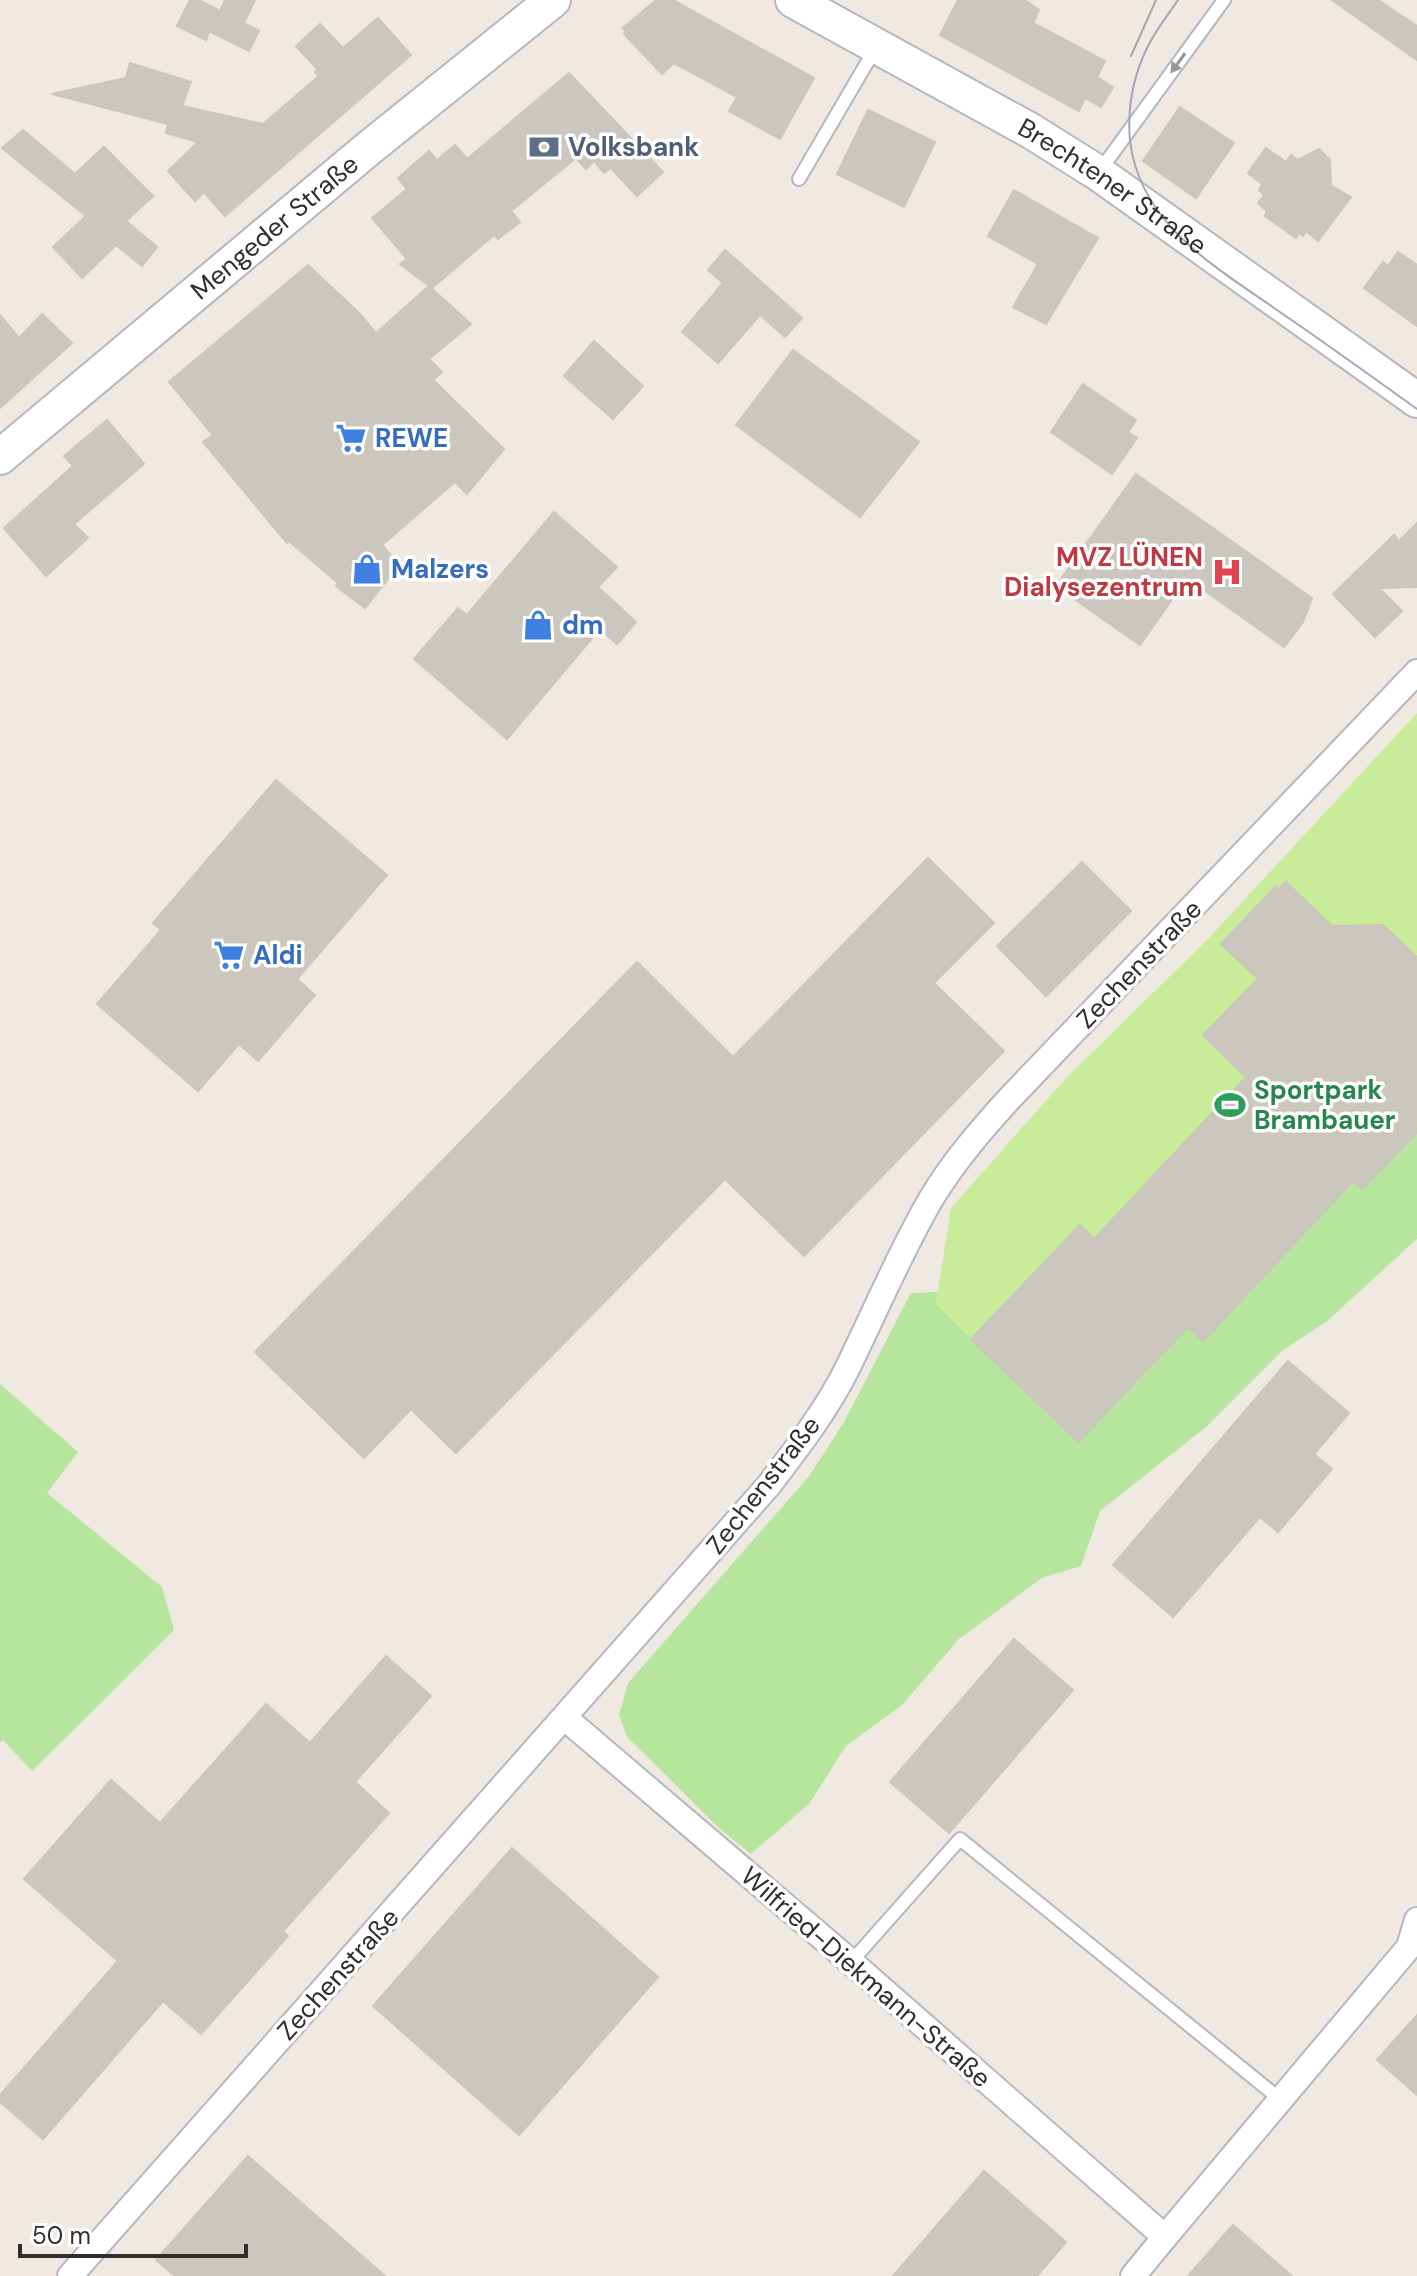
<svg xmlns="http://www.w3.org/2000/svg" width="1417" height="2276" font-family="'DM Sans',sans-serif">
	<rect width="100%" height="100%" fill="#efe9e1"/>
	<g fill="#b6e59e">
		<path d="M1417,1133v106l-91,83 -43,28 -77,77 -106,84 -19,55 -39,12 -83,61 -57,66 -56,41 -37,58 -58,50 -32,-26 -92,-91 -8,-22 9,-32 182,-208 34,-53 67,-129 27,-1 -2,12 142,138 110,-115 14,13 151,-159 10,8z"/>
		<path d="M0,1384l78,68 -31,41 115,94 12,43 -142,141 -29,-31 -3,3z"/>
	</g>
	<path fill="#c9ec9a" d="M1417,713v420l-55,56 -9,-8 -150,160 -15,-13 -110,114 -142,-138 15,-96 116,-131 140,-137z"/>
	<g fill="#cbc7bf" stroke="#cbc5ba" stroke-width="2">
		<path d="M190,0h9l21,11 5,-11h30l-11,23 15,8 -10,20 -40,-20 -3,9 -29,-14z"/>
		<path d="M656,0h17l141,78 -34,61 -51,-28 8,-14 -63,-34 -12,11 -38,-40 2,-2 -3,-4z"/>
		<path d="M958,0h67l14,10 -6,13 72,38 -8,16 16,10 -12,20 -16,-9 -6,13 -139,-76z"/>
		<path d="M1332,0h46l39,26v34z"/>
		<path d="M378,18l33,37 -186,161 -21,-24 -9,9 -27,-30 30,-29 -32,-9 2,-9 -116,-30 74,-16 4,-15 61,19 -9,24 81,18 56,-48 -4,-4 3,-2 -22,-24 24,-22 23,24z"/>
		<path d="M569,73l94,99 -26,24 -26,-28 -7,5 -10,-12 -8,8 -10,-11 -65,53 9,11 -22,17 -4,-4 -62,53 -2,-1 41,37 -42,35 13,13 -9,8 71,69 -37,45 -12,-12 -73,63 17,20 -34,43 -29,-22 2,-3 -49,-42 -2,2 -84,-101 10,-7 -44,-53 139,-117 51,48 17,20 53,-47 -29,-22 7,-5 -35,-41 35,-29 -9,-11 31,-27 8,9 18,-15 12,14z"/>
		<path d="M1180,107l54,36 -38,55 -53,-37z"/>
		<path d="M868,110l67,32 -31,65 -67,-33z"/>
		<path d="M23,130l52,44 29,-27 49,49 -27,25 31,26 -15,19 -26,-21 -34,33 -29,-31 33,-31 -84,-68z"/>
		<path d="M1266,148l20,14 5,-7 7,5 21,-11 11,11 1,26 20,11 -33,44 -12,-10 -3,5 -4,-3 -3,5 -31,-22 2,-5 -9,-8 6,-8 -5,-5 3,-6 -14,-11z"/>
		<path d="M1014,190l84,48 -52,86 -33,-17 25,-43 -50,-28z"/>
		<path d="M725,250l77,68 -17,19 -25,-22 -42,48 -36,-31 41,-49 -15,-13z"/>
		<path d="M1398,252l19,13v61l-53,-38 19,-26 5,4z"/>
		<path d="M42,314l30,29 -72,65v-93l19,23z"/>
		<path d="M594,341l49,45 -30,33 -49,-43z"/>
		<path d="M793,350l126,92 -59,75 -124,-92z"/>
		<path d="M1083,384l53,36 -8,12 9,6 -25,36 -61,-42z"/>
		<path d="M107,420l37,44 -70,60 14,14 -42,38 -42,-48 69,-62 -9,-10z"/>
		<path d="M1136,474l176,124 -9,24 -19,25 -97,-69 -47,67 -84,-59z"/>
		<path d="M554,512l63,55 -19,20 38,35 -19,22 -17,-15 -93,110 -93,-80 44,-51 9,7z"/>
		<path d="M1417,523v64l-38,1 23,23 -27,26 -42,-43 61,-59 5,6z"/>
		<path d="M276,780l111,95 -90,104 18,16 -57,66 -19,-17 -41,47 -101,-87 64,-74 -8,-7z"/>
		<path d="M928,858l66,65 -60,60 70,68 -200,205 -79,-77 -269,274 -45,-44 -47,49 -109,-106 382,-390 96,95z"/>
		<path d="M1082,862l49,49 -85,85 -49,-50z"/>
		<path d="M1286,882l46,44 51,-1 34,32v176l-55,56 -9,-8 -150,160 -15,-14 -110,115 -107,-103 109,-114 14,14 152,-162 -43,-42 55,-56 -37,-35 55,-58 3,3z"/>
		<path d="M1288,1361l61,52 -35,41 18,15 -54,63 -18,-15 -87,100 -60,-52z"/>
		<path d="M1014,1639l59,51 -124,143 -59,-51z"/>
		<path d="M386,1656l45,40 -76,86 34,31 -106,118 5,5 -87,98 -38,-33 -120,138 -43,-37v-7l118,-134 -94,-82 87,-99 49,43 106,-119 44,39z"/>
		<path d="M512,1848l146,129 -139,158 -146,-129z"/>
		<path d="M1417,2015v80l-40,-35z"/>
		<path d="M248,2156l137,120h-210l-19,-16z"/>
		<path d="M984,2171l82,71 -29,34h-144z"/>
		<path d="M1233,2225l59,51h-104z"/>
	</g>
	<g fill="none" stroke-linecap="round" stroke-linejoin="round">
		<g stroke="#b4b7c1" stroke-width="16">
			<g id="lane">
				<path d="M1099,172l125,-172"/>
				<path d="M799,179l76,-130"/>
				<path d="M851,1962l109,-123 321,261"/>
			</g>
		</g>
		<g stroke="#b4b7c1" stroke-width="28">
			<g id="street">
				<path d="M565,1718l286,244 314,275 -32,39"/>
				<path d="M1165,2237l244,-290 8,-27"/>
				<path d="M70,2276l699,-791c28,-37 57,-74 78,-116 28,-57 52,-115 84,-170 22,-37 50,-69 79,-101l407,-426"/>
			</g>
		</g>
		<g stroke="#b4b7c1" stroke-width="38">
			<g id="secondary">
				<path id="s1" d="M793,0l238,131 67,42 319,227"/>
				<path id="s2" d="M0,457l369,-309 184,-148"/>
			</g>
		</g>
		<use href="#lane" stroke="#fff" stroke-width="12"/>
		<use href="#street" stroke="#fff" stroke-width="24"/>
		<use href="#secondary" stroke="#fff" stroke-width="34"/>
		<g stroke="#a3a6b8" stroke-width="2">
			<path d="M1178,0c-10,15 -22,30 -30,46 -15,30 -21,61 -18,95 10,83 84,125 147,169 47,32 94,66 140,99"/>
			<path d="M1131,56l25,-56"/>
		</g>
	</g>
	<defs><path id="oneway-solid" d="M-6-.8H1V-3.2L6.5 0L1 3.2V.8H-6Z" transform="scale(2)"/></defs>
	<use fill="#969696" href="#oneway-solid" transform="translate(1178 63) rotate(126)"/>
	<defs>
		<g id="bank-bare" transform="scale(2.4)"><path d="M-6-4H6V4H-6ZM0-2.3a2.3 2.3 0 1 0 0 4.6a2.3 2.3 0 1 0 0-4.6Z" fill="#5c6f8a" stroke="#fff" stroke-width="2.5" paint-order="stroke"/></g>
		<g id="supermarket-bare" transform="scale(2.4)"><path d="M-6-5.5h2.5l.6 2H6L4.5 2H-2.5L-4.4-4H-6ZM-1.5 3.2a1.3 1.3 0 1 0 .1 0ZM3 3.2a1.3 1.3 0 1 0 .1 0Z" fill="#3f7fe0" stroke="#fff" stroke-width="2.5" paint-order="stroke"/></g>
		<g id="shop-bare" transform="scale(2.4)"><path d="M-5-2.5h2.3a2.7 3.5 0 0 1 5.4 0H5L5.5 6h-11ZM-1.5-2.5h3a1.5 2.3 0 0 0-3 0Z" fill="#3f7fe0" stroke="#fff" stroke-width="2.5" paint-order="stroke"/></g>
		<g id="hospital-bare" transform="scale(2.4)"><path d="M-5-5h3v3.5h4V-5h3V5h-3V1.5h-4V5h-3Z" fill="#e0444e" stroke="#fff" stroke-width="2.5" paint-order="stroke"/></g>
		<g id="stadium-bare" transform="scale(2.4)"><path d="M0-5a6.5 5 0 1 0 0 10a6.5 5 0 1 0 0-10ZM-3.5-1.8h7v3.6h-7Z" fill="#2e9e5b" stroke="#fff" stroke-width="2.5" paint-order="stroke"/></g>
	</defs>
	<g fill-rule="evenodd">
		<use href="#bank-bare" x="544" y="147"/>
		<use href="#supermarket-bare" x="351" y="438"/>
		<use href="#shop-bare" x="367" y="569"/>
		<use href="#hospital-bare" x="1227" y="572"/>
		<use href="#shop-bare" x="538" y="625"/>
		<use href="#supermarket-bare" x="229" y="955"/>
		<use href="#stadium-bare" x="1230" y="1105"/>
	</g>
	<g text-anchor="middle" dominant-baseline="central" stroke-width="7" stroke-linejoin="round" paint-order="stroke">
		<g font-size="26" font-weight="bold" fill="#4e5e75" stroke="#fff" text-anchor="start">
			<text x="568" y="147">Volksbank</text>
		</g>
		<g font-size="26" fill="#2e2e2e" stroke="#fff">
			<text stroke="none"><textPath href="#s1" startOffset="370">Brechtener Straße</textPath></text>
			<text stroke="none"><textPath href="#s2" startOffset="358">Mengeder Straße</textPath></text>
			<text transform="translate(1139 964) rotate(-46)">Zechenstraße</text>
			<text transform="translate(763 1485) rotate(-52)">Zechenstraße</text>
			<text transform="translate(338 1974) rotate(-48)">Zechenstraße</text>
			<text transform="translate(866 1977) rotate(41)">Wilfried-Diekmann-Straße</text>
		</g>
		<g font-size="26" font-weight="bold" fill="#366cbe" stroke="#fff" text-anchor="start">
			<text x="375" y="438">REWE</text>
			<text x="391" y="569">Malzers</text>
			<text x="562" y="625">dm</text>
			<text x="253" y="955">Aldi</text>
		</g>
		<g font-size="26" font-weight="bold" fill="#be3a42" stroke="#fff" text-anchor="end">
			<text x="1203" y="557">MVZ LÜNEN<tspan x="1203" dy="30">Dialysezentrum</tspan></text>
		</g>
		<g font-size="26" font-weight="bold" fill="#27864d" stroke="#fff" text-anchor="start">
			<text x="1254" y="1090">Sportpark<tspan x="1254" dy="30">Brambauer</tspan></text>
		</g>
	</g>
	<path d="M20 2244v12h226v-12" fill="none" stroke="#2e2e2e" stroke-width="4"/>
	<text x="32" y="2244" font-size="24" fill="#2e2e2e" stroke="#ffffff" stroke-width="6" paint-order="stroke">50 m</text>
</svg>
